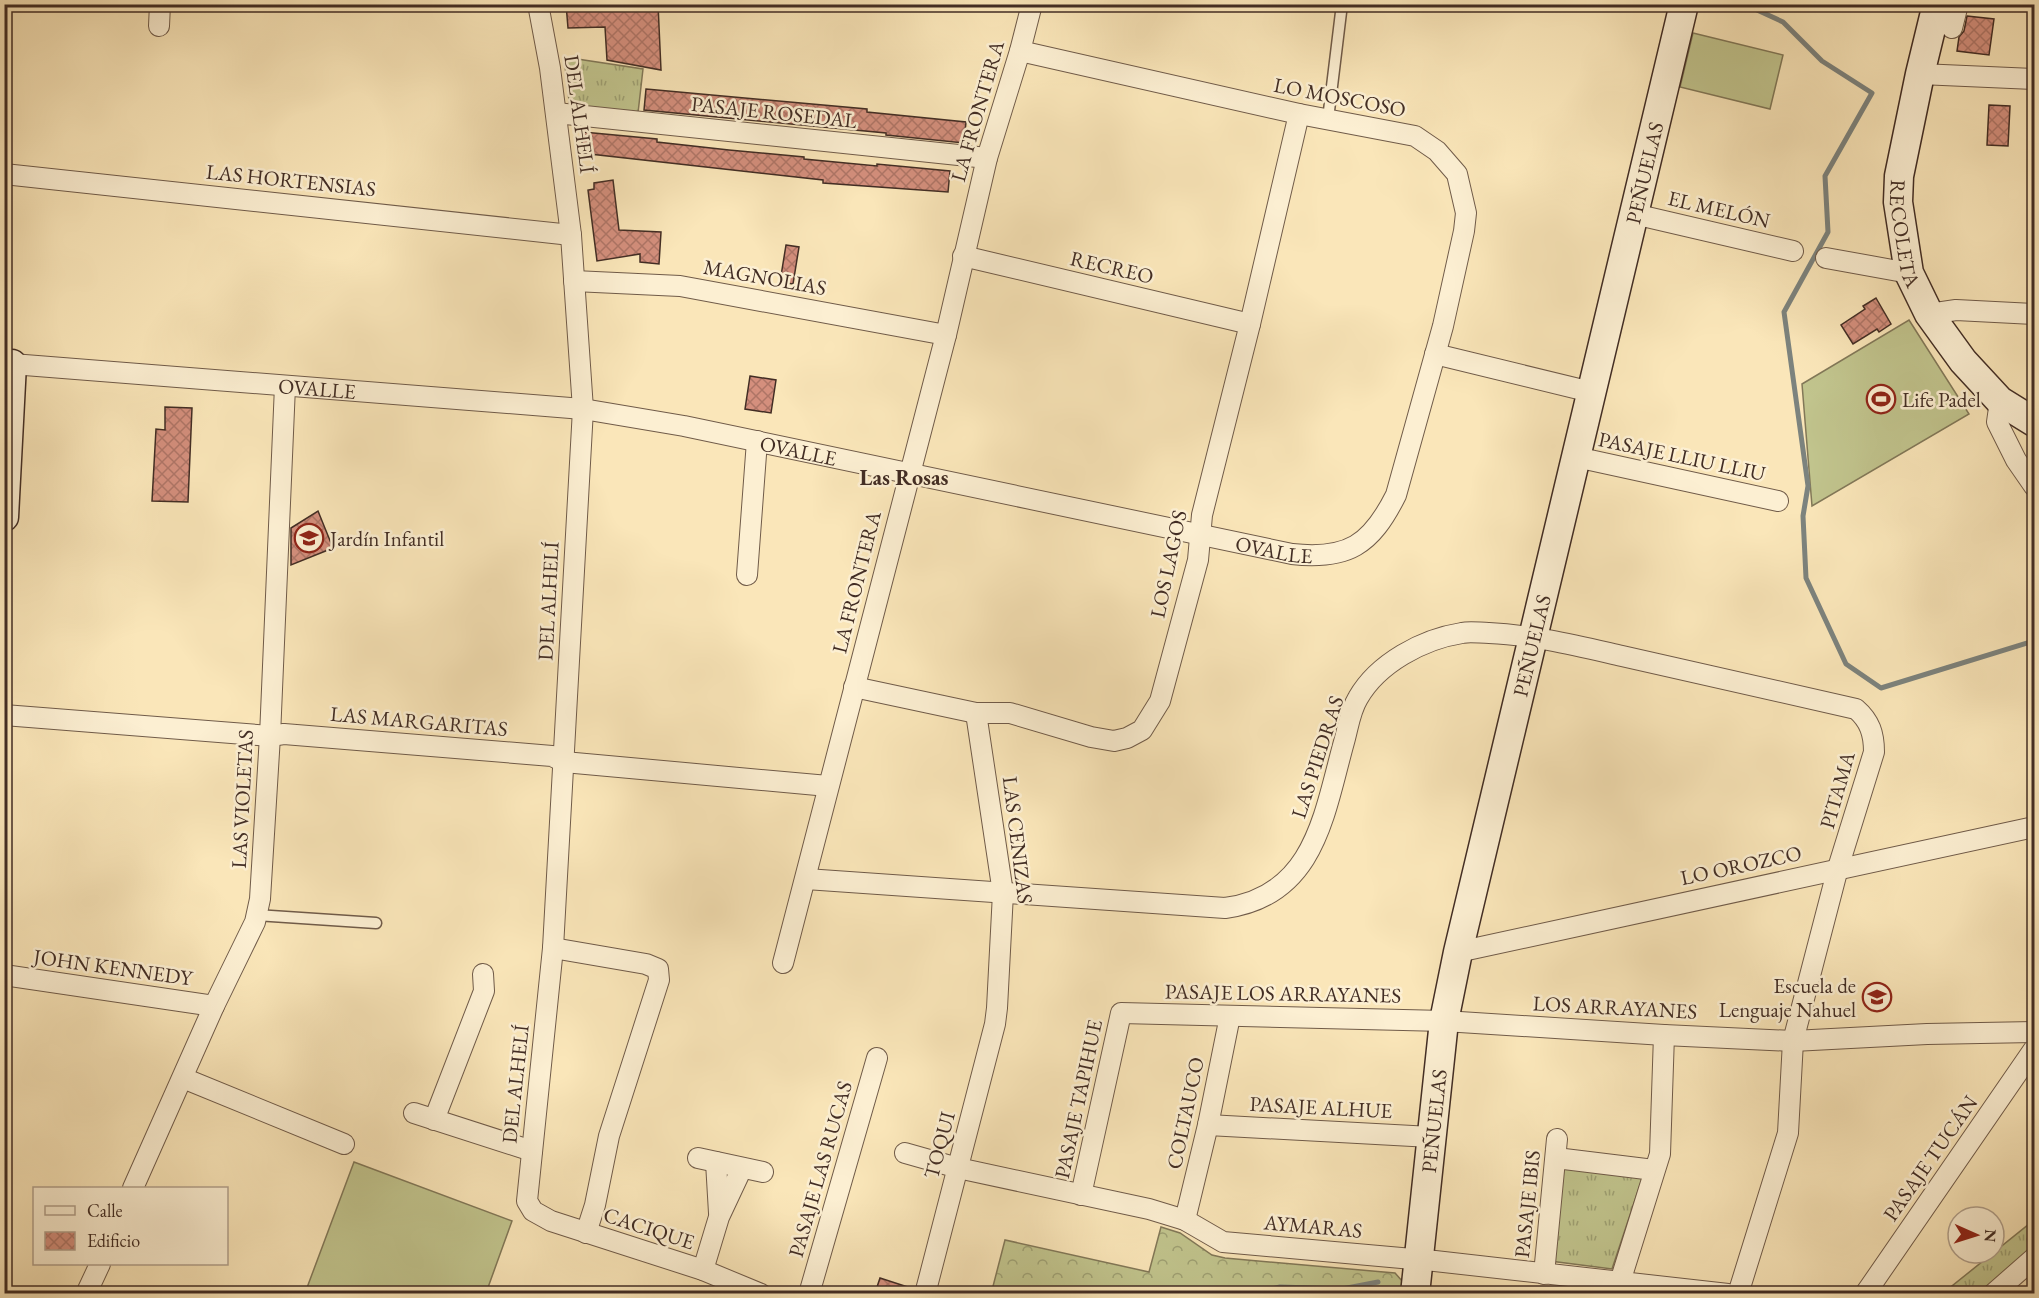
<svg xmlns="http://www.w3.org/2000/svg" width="2039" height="1298" font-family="'EB Garamond',serif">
	<defs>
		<pattern id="grass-tufts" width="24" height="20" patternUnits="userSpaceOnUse" patternTransform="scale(1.5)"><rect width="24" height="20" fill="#c1c48d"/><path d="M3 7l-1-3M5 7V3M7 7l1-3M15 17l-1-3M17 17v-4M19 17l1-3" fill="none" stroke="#9ea073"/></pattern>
		<pattern id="forest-crowns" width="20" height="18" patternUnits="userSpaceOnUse" patternTransform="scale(1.5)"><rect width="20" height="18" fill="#c1c48d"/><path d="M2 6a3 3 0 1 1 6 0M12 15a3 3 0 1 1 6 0" fill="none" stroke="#9ea073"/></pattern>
		<pattern id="building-cross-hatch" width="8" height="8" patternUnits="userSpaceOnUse" patternTransform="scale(1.5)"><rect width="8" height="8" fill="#d48f7d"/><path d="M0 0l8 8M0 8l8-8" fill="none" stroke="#ae7566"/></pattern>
	</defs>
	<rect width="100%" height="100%" fill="#fae6b9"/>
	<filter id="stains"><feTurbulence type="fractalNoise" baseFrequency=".00333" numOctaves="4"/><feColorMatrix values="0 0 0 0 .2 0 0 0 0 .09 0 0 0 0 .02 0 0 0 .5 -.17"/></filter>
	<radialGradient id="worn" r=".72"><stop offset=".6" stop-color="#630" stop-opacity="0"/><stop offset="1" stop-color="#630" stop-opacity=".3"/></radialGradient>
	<g fill="url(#grass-tufts)" stroke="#827858" stroke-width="1.5">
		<path d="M564,57l79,12 -5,44 -68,-4z"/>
		<path d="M1560,1166l83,10 -31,93 -62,-8z"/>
		<path d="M2034,1220v31l-53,42 -39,1z"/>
	</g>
	<path fill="url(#forest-crowns)" stroke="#827858" stroke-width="1.5" d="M1161,1227l19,6 32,22 13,3 170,15 8,9 -1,12h-411l14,-54 144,32z"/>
	<g fill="#c1c48d" stroke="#827858" stroke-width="1.5">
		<path d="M1693,33l90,22 -13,54 -90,-22z"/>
		<path d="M1909,320l60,94 -157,92 -10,-122z"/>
		<path d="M354,1162l158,59 -26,72h-181z"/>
	</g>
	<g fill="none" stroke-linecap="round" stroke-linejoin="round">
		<g stroke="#7c837e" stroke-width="5">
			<path d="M1744,4l39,18 39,39 50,32 -47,83 3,56 -44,80 24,174 -5,30 3,62 40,86 35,24 153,-47"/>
			<path d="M1248,1294l32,-7 62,2 36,-7"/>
		</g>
	</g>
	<g fill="url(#building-cross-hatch)" stroke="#422d24" stroke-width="1.5">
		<path d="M566,4h92l3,66 -54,-10 -2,-33 -37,1z"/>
		<path d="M1967,16l27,3 -5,36 -32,-4 2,-14 5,-6z"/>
		<path d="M646,89l221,20v3l99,10 -2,21 -78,-8v-2l-242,-23z"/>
		<path d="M1989,105l21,1 -2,40 -21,-1z"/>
		<path d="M583,132l74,7v3l72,8 75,7v2l73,7v-2l73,7 -2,21 -125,-9v-3l-242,-27z"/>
		<path d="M613,180l6,50 42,2 -2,32 -19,-2v-8l-43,7 -9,-71 6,-1v-6z"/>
		<path d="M786,245l13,2 -6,37 -13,-2z"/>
		<path d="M1876,298l15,26 -12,8 -2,-3 -24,15 -12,-19 24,-16 -2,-3z"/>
		<path d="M750,376l26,4 -5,33 -26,-4z"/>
		<path d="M165,407l27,1 -4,94 -36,-1 4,-72 9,1z"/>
		<path d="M318,511l15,37 -42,17v-37z"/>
		<path d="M880,1278l34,11 -1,4h-38z"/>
	</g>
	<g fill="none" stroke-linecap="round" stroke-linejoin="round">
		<g stroke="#705b49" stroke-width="13">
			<g id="lane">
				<path d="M1328,119l14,-115"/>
				<path d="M256,915l120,8"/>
			</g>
		</g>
		<g stroke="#705b49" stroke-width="22">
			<g id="street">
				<path d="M538,4l12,64 21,167 12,174 -30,539 -26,253 6,10 18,10 152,49 58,24"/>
				<path d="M159,26l1,-22"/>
				<path d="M1952,28l6,-24"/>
				<path d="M1920,74l114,5"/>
				<path d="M556,113l431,45"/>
				<path d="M4,174l567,61"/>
				<path d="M1634,214l159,37"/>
				<path d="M963,256l287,68"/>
				<path d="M1826,258l83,15"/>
				<path d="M574,281l106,5 266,49"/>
				<path d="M1929,314l27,-4 78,4"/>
				<path d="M1435,354l156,38"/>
				<path id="s1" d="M12,364l571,45 101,17 608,128c56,6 79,-9 104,-59l47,-169 21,-95 2,-18 -9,-39 -20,-23 -22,-15 -116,-22 -279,-63"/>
				<path d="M2000,401l-3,21 19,38 18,26"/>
				<path d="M1576,457l202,44"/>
				<path d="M747,575l10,-134"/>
				<path d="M854,687l122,26h34l81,24 23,4 13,-3 15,-8 18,-29 38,-141 4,-45 48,-191 49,-210"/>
				<path d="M4,715l266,21 14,-2 268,22 12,6 264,24"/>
				<path d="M806,879l419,29c90,-12 99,-94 119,-166 4,-14 6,-31 14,-44 20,-35 65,-59 104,-65 8,-2 18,0 27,0 45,2 89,13 133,23 78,18 156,36 234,53 14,12 18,25 18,43l-36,116 -45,173 -5,92 -50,161"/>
				<path d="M553,948l93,16 12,5 1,11 -50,156 -14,69 -9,28"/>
				<path d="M1458,952l576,-125"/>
				<path d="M783,963l163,-628 41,-177 33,-107 12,-47"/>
				<path d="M4,975l210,31"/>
				<path d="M183,1078l161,66"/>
				<path d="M414,1113l118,38"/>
				<path d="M434,1120l50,-129 -1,-17"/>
				<path d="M1208,1125l223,12"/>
				<path d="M905,1153l53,15 191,41 36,11 38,22 212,19 293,33"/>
				<path d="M698,1158l65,14"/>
				<path d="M1556,1158l98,12"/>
				<path d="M716,1162l3,51"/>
				<path d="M133,1188l81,-182 41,-84 5,-23 10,-163 15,-350"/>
				<path d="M1081,1195l40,-182 323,8 220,14 129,6 134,-7 107,-2"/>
				<path d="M1185,1220l23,-95 22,-109"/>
				<path d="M703,1270l16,-53 23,-49"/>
				<path d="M1544,1274l13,-135"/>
				<path d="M1620,1282l40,-128 4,-119"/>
				<path d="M86,1294l14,-30"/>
				<path d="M809,1294l68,-236"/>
				<path d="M925,1294l70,-270 2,-16 6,-115 -27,-180"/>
				<path d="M1865,1294l169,-245"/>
				<path d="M1993,1294l41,-36"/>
			</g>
		</g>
		<g stroke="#422d24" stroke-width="31">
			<g id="secondary">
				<path id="s2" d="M1937,4l-17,70 -21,102 -1,26 11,71 20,41 34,47 37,40 34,21"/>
				<path d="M4,364h8l-8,153"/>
				<path id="s3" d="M1415,1294l29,-273 14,-69 226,-948"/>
			</g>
		</g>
		<use href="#lane" stroke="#fcefd2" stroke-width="10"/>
		<use href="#street" stroke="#fcefd2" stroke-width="20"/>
		<use href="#secondary" stroke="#fcefd2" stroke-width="28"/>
	</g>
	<defs>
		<g id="stadium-ring" transform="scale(1.5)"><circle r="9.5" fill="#fcefd2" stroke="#8f2418" stroke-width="1.5"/><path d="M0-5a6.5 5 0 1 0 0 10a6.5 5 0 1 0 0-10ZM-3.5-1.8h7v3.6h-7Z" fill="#8f2418"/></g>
		<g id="school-ring" transform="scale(1.5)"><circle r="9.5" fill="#fcefd2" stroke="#8f2418" stroke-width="1.5"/><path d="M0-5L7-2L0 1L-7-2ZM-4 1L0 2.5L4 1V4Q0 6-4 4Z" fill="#8f2418"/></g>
	</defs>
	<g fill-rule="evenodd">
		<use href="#stadium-ring" x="1881" y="399"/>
		<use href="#school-ring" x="309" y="538"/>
		<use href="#school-ring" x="1877" y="997"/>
	</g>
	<g text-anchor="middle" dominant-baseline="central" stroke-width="5" stroke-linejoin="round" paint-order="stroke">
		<g font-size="21" fill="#422d24" stroke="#fcefd2">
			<text transform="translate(1340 97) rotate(11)">LO MOSCOSO</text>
			<text transform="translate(977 111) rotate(-74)">LA FRONTERA</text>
			<text transform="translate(774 112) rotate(6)">PASAJE ROSEDAL</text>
			<text transform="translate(580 114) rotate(82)">DEL ALHELÍ</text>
			<text stroke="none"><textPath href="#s3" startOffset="1146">PEÑUELAS</textPath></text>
			<text transform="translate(291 180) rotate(6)">LAS HORTENSIAS</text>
			<text transform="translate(1719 209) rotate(13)">EL MELÓN</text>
			<text stroke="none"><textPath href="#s2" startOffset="234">RECOLETA</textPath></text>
			<text transform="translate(1112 267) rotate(13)">RECREO</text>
			<text transform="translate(765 277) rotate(10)">MAGNOLIAS</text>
			<text stroke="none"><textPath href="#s1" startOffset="306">OVALLE</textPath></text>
			<text stroke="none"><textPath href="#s1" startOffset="792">OVALLE</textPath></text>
			<text transform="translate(1682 456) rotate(12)">PASAJE LLIU LLIU</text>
			<text stroke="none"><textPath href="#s1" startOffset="1278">OVALLE</textPath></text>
			<text transform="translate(1168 564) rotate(-78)">LOS LAGOS</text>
			<text transform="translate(856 582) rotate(-76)">LA FRONTERA</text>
			<text transform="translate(548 601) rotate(-87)">DEL ALHELÍ</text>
			<text stroke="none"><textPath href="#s3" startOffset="660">PEÑUELAS</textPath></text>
			<text transform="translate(419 721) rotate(5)">LAS MARGARITAS</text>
			<text transform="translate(1317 757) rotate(-72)">LAS PIEDRAS</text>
			<text transform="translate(1837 790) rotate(-74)">PITAMA</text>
			<text transform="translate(242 799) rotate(-87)">LAS VIOLETAS</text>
			<text transform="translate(1018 840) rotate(83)">LAS CENIZAS</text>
			<text transform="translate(1741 865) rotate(-12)">LO OROZCO</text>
			<text transform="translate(113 967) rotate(8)">JOHN KENNEDY</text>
			<text transform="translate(1283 993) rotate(1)">PASAJE LOS ARRAYANES</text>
			<text transform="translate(1615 1007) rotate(3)">LOS ARRAYANES</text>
			<text transform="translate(515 1084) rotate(-84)">DEL ALHELÍ</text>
			<text transform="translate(1078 1099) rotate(-78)">PASAJE TAPIHUE</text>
			<text transform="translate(1321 1107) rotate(3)">PASAJE ALHUE</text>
			<text transform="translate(1185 1113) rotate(-78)">COLTAUCO</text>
			<text stroke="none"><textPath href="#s3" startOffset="174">PEÑUELAS</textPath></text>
			<text transform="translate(939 1145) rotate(-75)">TOQUI</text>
			<text transform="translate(1930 1158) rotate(-55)">PASAJE TUCÁN</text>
			<text transform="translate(820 1169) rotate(-74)">PASAJE LAS RUCAS</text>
			<text transform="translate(1527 1204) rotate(-84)">PASAJE IBIS</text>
			<text transform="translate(1313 1226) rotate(5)">AYMARAS</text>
			<text transform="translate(649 1228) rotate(18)">CACIQUE</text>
		</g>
		<g font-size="21" fill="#422d24" stroke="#fcefd2" text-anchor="start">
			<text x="1902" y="399">Life Padel</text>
			<text x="330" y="538">Jardín Infantil</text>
			<text x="1856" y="985" text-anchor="end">Escuela de<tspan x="1856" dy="24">Lenguaje Nahuel</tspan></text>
		</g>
		<g font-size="22" font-weight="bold" fill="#422d24" stroke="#fcefd2">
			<text x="904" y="477">Las Rosas</text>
		</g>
	</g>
	<rect width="2039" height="1298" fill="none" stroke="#fae6b9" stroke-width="24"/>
	<rect x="6" y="6" width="2027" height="1286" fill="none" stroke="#422d24" stroke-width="3"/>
	<rect x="12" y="12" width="2015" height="1274" fill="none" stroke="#422d24" stroke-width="1.5"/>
	<rect x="33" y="1187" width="195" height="78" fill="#fcefd2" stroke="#b2a18c" stroke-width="1.5"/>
	<rect x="45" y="1206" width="30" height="9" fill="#fcefd2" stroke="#b2a18c" stroke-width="1.5"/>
	<text x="87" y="1217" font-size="18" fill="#422d24">Calle</text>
	<rect x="45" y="1232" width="30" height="18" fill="url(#building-cross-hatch)" stroke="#b2a18c" stroke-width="1.5"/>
	<text x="87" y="1247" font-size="18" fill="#422d24">Edificio</text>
	<g transform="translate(1976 1235) rotate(93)"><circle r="28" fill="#fcefd2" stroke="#b2a18c" stroke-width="1.5"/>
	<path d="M0-4.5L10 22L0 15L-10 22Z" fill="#8f2418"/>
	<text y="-9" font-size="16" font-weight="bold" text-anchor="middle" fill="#422d24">N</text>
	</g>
	<rect width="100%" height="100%" filter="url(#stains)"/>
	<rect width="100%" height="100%" fill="url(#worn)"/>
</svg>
